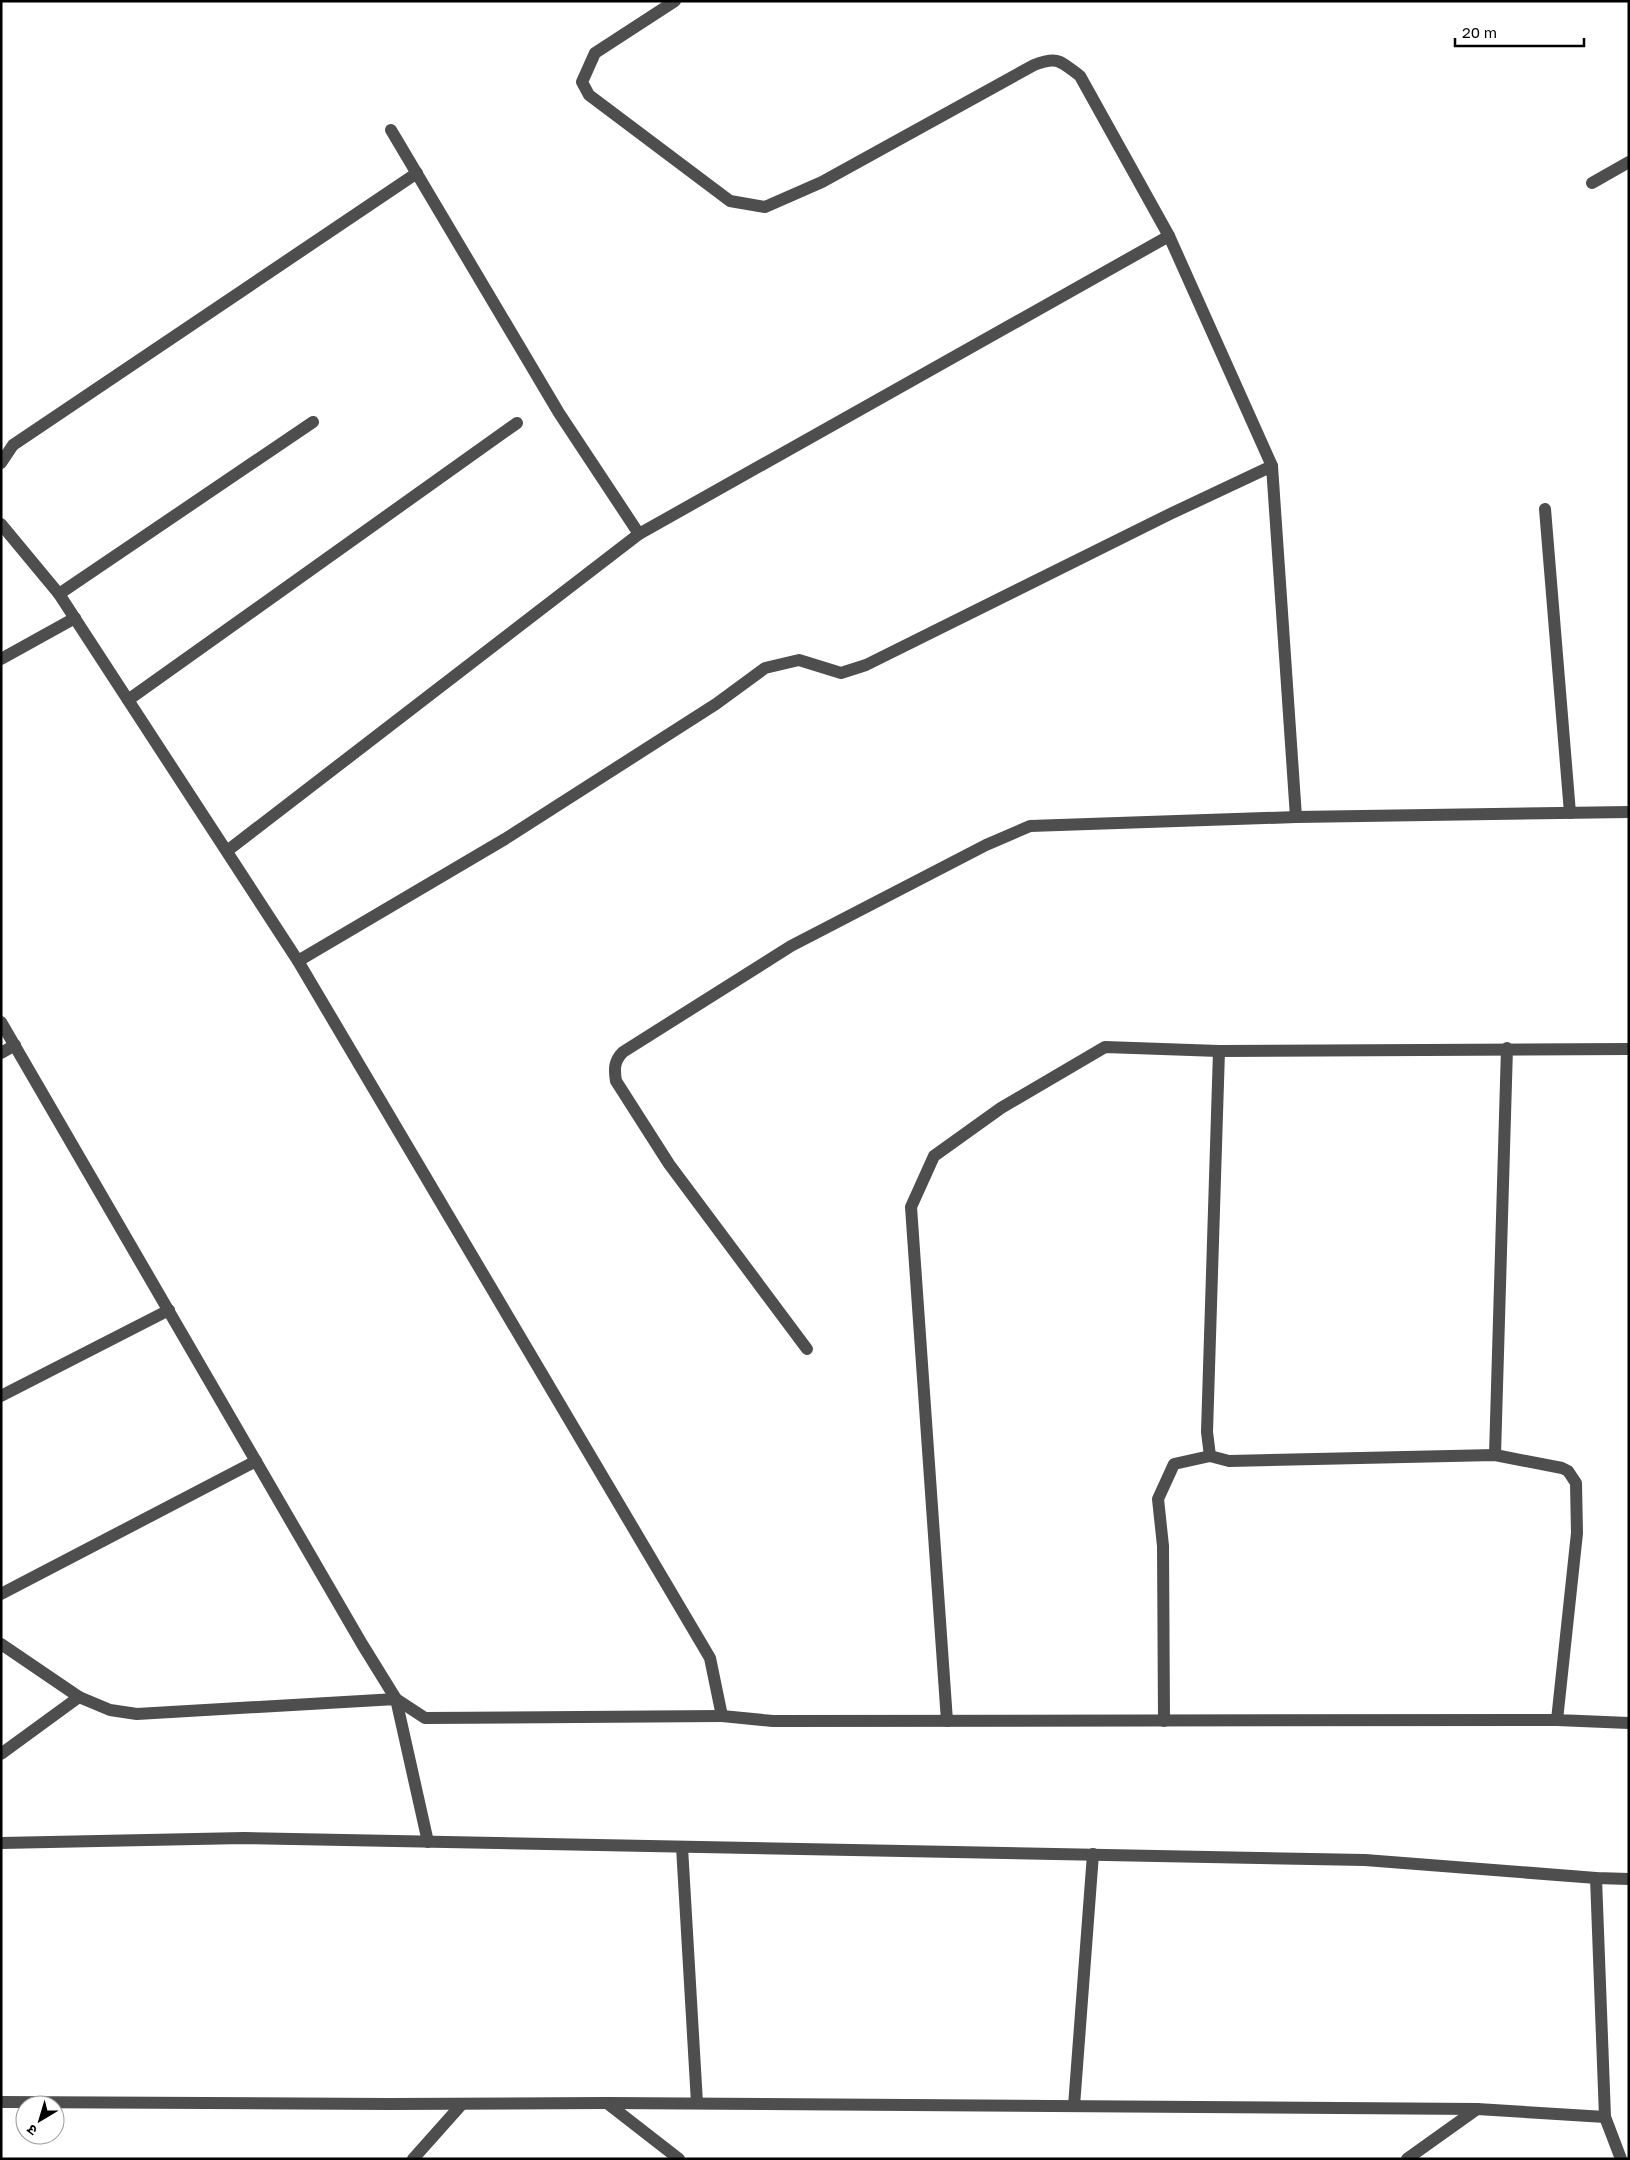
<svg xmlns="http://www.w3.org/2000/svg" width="1630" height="2160" font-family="'Golos Text','Noto Sans Devanagari',sans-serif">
	<rect width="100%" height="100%" fill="#fff"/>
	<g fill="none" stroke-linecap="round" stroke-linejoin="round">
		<g stroke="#4e4e4e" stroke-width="12">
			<path d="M675,1l-80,52 -13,29 7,13 141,106 35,6 57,-25 212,-117c24,-9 26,-4 46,11l89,160 103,230"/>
			<path d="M391,130l168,283 80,121"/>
			<path d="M1592,183l37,-21"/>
			<path d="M1,463l12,-18 404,-272"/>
			<path d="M1545,509l25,304"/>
			<path d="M1,524l58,70 239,367 412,697 12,58 51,5 784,-1"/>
			<path d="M59,594l254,-172"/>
			<path d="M1,659l74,-41"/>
			<path d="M128,700l389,-277"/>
			<path d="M227,851l412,-317 530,-298"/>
			<path d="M298,961l207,-122 211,-135 49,-36 34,-8 42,13 25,-8 304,-151 102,-48 24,351"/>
			<path d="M1,1022l361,622 34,55 29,19 297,-2"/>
			<path d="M1,1053l14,-8"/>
			<path d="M807,1349l-138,-185 -53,-83c-2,-12 -2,-20 7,-29l168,-106 195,-101 44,-19 266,-9 333,-5"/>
			<path d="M1,1396l168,-86"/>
			<path d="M1495,1455l12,-407"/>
			<path d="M1210,1456l-3,-24 12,-381"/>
			<path d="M1,1594l255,-133"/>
			<path d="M1,1644l78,53 31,13 27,4 259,-15 32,143"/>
			<path d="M947,1721l-36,-514 23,-51 67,-48 104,-61 114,4 410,-2"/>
			<path d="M1164,1721l-1,-175 -5,-47 16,-35 36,-8 19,5 266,-6 67,13 6,3 8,12 1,50 -20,187 72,3"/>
			<path d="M1,1754l78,-57"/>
			<path d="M1,1843l243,-5 1121,22 231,18 33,1"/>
			<path d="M682,1847l15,256"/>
			<path d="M1,2102l389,2 217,-1 870,6 128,8 -9,-239"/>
			<path d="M607,2103l72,56"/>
			<path d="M1074,2106l19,-252"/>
			<path d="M1605,2117l16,42"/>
			<path d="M413,2159l49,-55"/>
			<path d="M1407,2159l70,-50"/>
		</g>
	</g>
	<rect width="1630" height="2160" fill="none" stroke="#000000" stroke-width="5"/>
	<g transform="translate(40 2120) rotate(218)"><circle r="24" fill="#ffffff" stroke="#999999"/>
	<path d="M0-4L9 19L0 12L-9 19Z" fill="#000000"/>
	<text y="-8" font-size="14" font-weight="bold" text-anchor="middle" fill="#000000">उ</text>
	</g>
	<path d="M1455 38v8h129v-8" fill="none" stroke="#000000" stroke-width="2.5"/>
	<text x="1462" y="38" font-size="15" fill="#000000" stroke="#ffffff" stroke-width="4" paint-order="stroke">20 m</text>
</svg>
